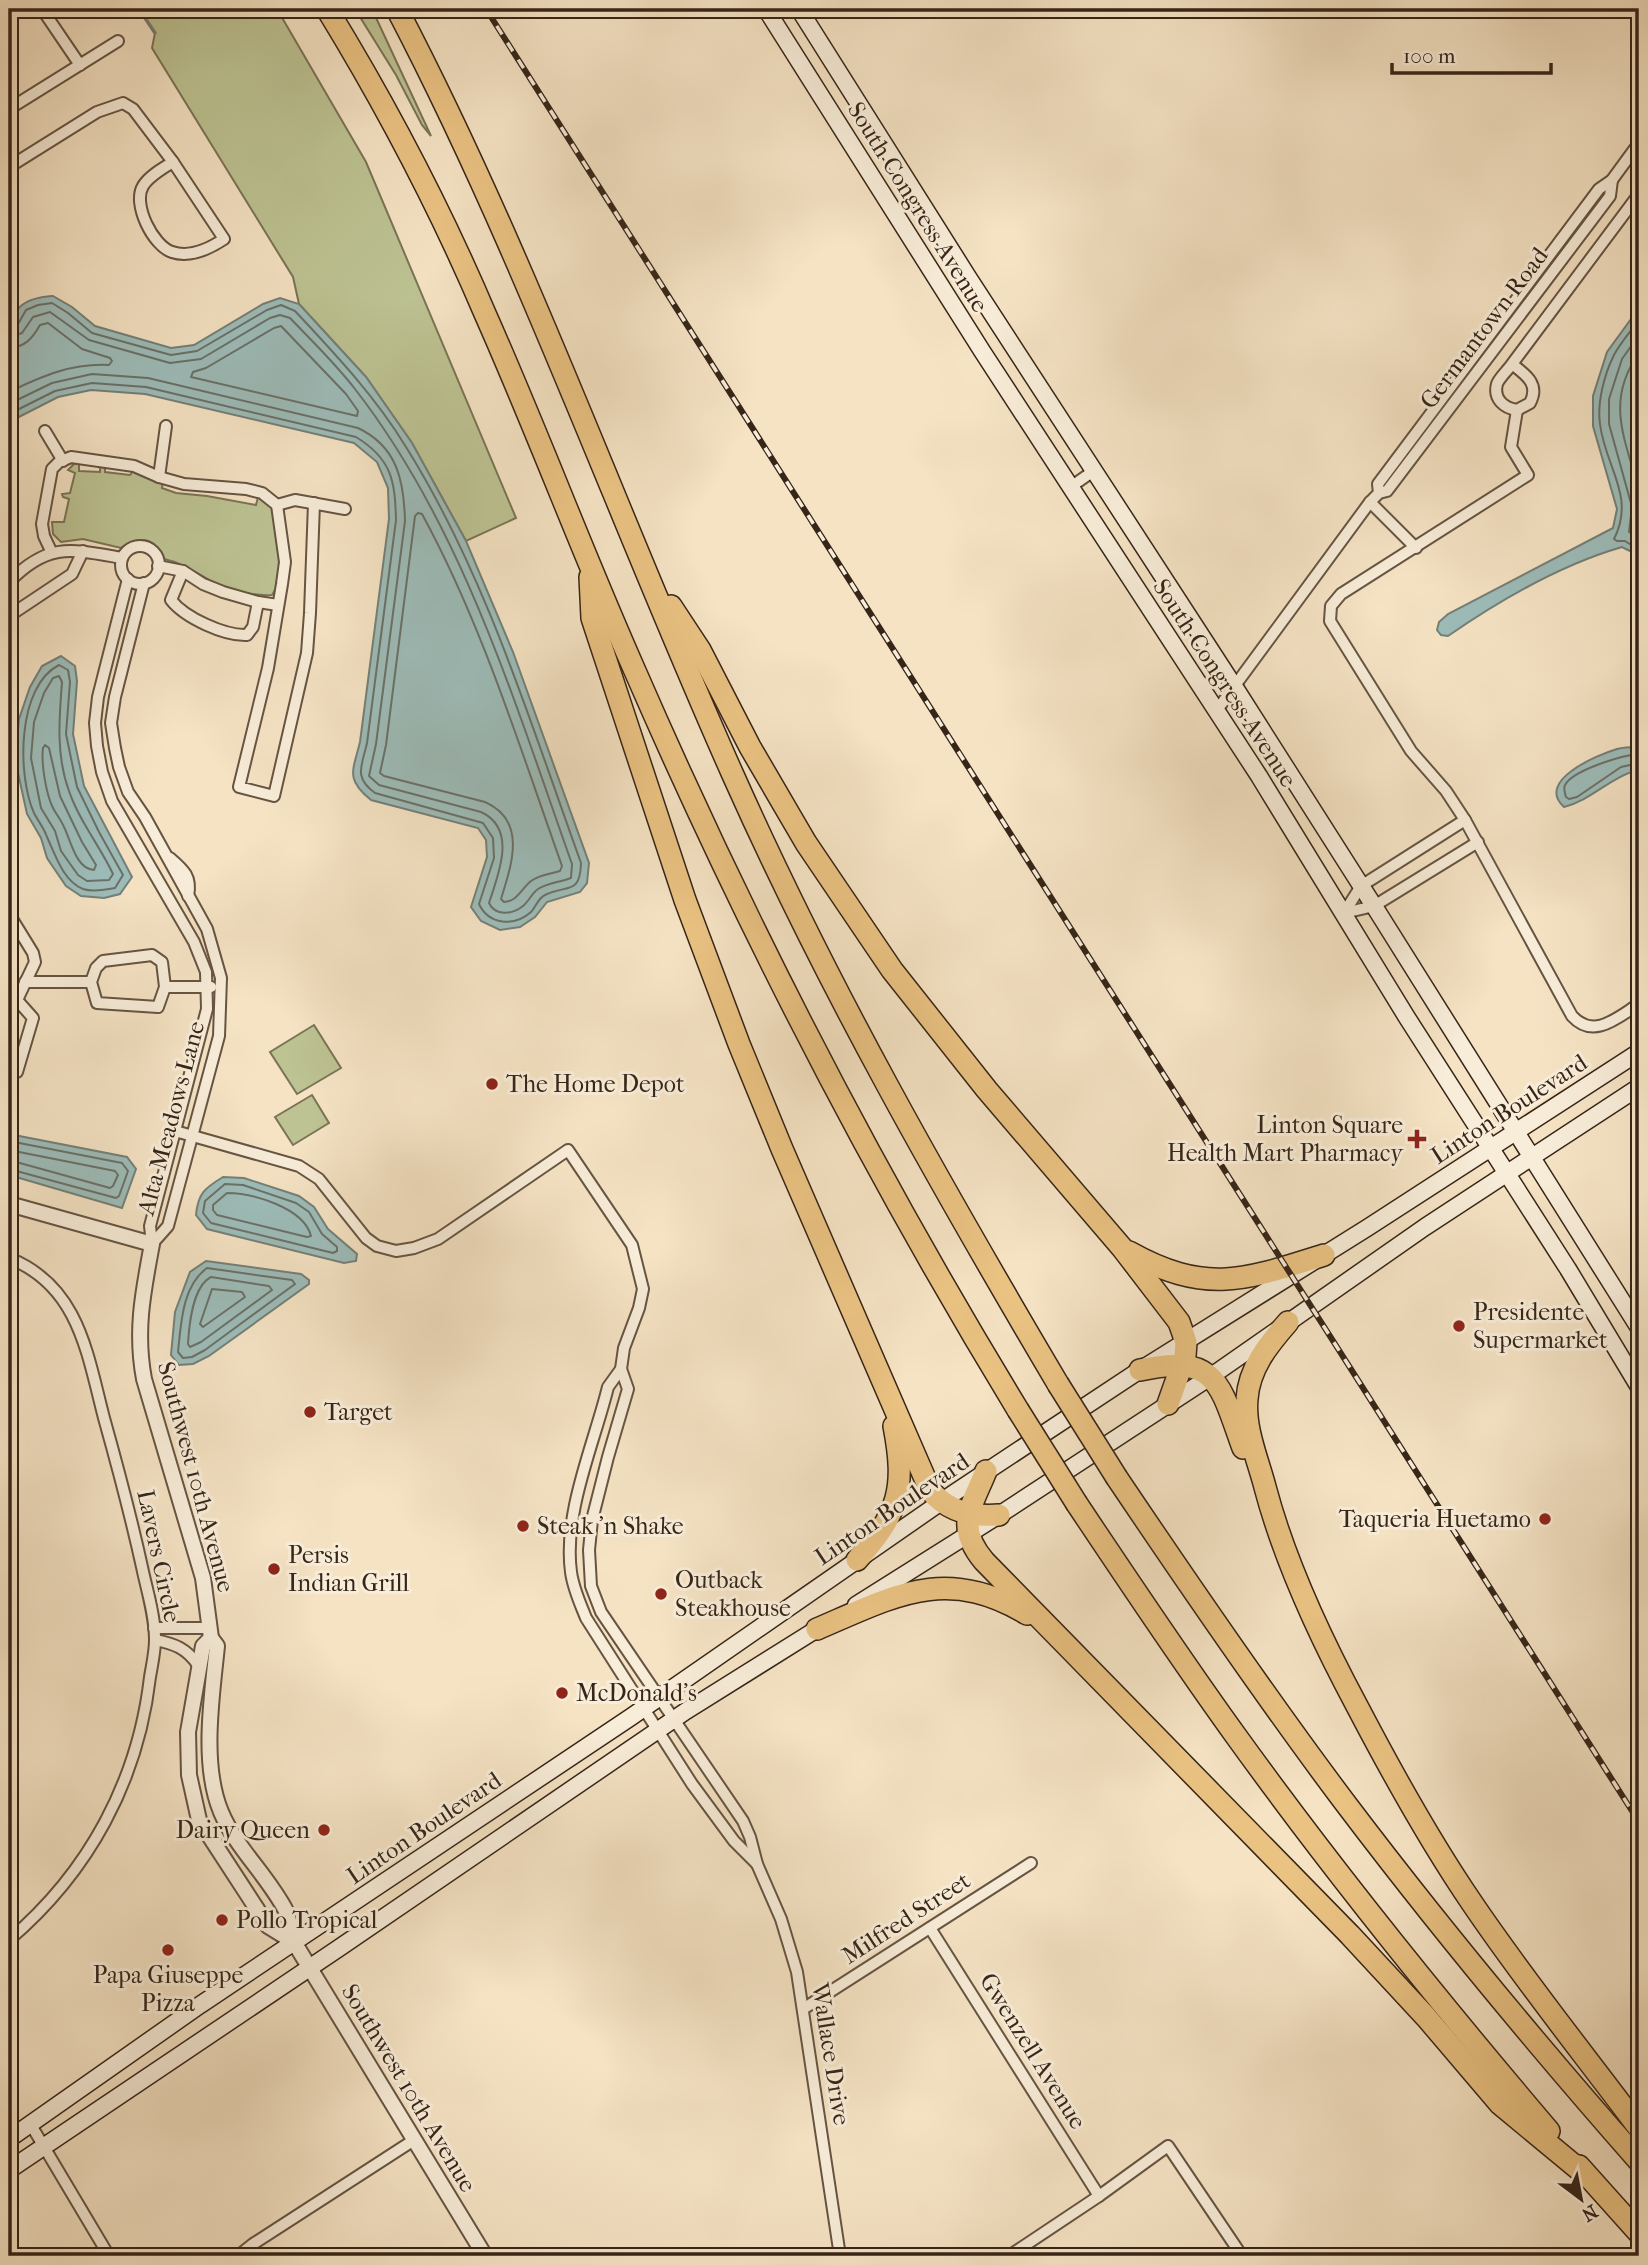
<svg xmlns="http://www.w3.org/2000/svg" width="1648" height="2265" font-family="'IM FELL French Canon',serif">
	<rect width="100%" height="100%" fill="#f5e3c4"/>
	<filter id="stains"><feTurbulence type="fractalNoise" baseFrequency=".00286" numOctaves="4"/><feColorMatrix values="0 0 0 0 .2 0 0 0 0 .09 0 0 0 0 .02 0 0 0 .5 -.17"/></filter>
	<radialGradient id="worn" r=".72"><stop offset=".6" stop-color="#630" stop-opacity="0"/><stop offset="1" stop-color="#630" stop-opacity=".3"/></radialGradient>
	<g fill="#bdc393" stroke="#7a7456" stroke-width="2">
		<path d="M139,9h138l89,153 150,356 -50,23 -54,-98 -46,-66 -67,-73 -6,-27 -141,-229 3,-15z"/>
		<path d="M355,9h17l59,127 -9,-11 -26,-50z"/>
		<path d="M76,462h3v9l21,1v-8h5v8l25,3 4,-5 29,11 -1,7 14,5 31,3 49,9 2,-8 15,10c6,24 15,67 -1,88 -19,1 -42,-4 -59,-13 -17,-9 -30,-19 -49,-23 -4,-4 -6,-11 -10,-15 -10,-8 -24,-3 -33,4l-38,-9 -22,3 -8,-8 -1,-12h12l5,-23 -6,-2 -1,-3 8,-1 5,-20 -7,-3z"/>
		<path d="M314,1025l27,43 -44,26 -27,-42z"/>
		<path d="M312,1095l17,28 -36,22 -18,-28z"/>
	</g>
	<g fill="#9dbdba" stroke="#748079" stroke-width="2">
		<path d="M53,296l19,11 23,19 76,22 23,-3 69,-41 17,-6 19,6 67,73 46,66 54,98 47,111 76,211 -2,20 -7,9 -33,10 -12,15 -15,10 -20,3 -19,-9 -10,-14 16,-50 -1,-17 -8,-12 -107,-28c-26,-21 -18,-29 -11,-58l29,-223 -1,-31 -11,-26 -23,-19 -209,-49 -54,-4 -33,7 -49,25c0,-27 -9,-101 13,-117 9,-7 21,-8 31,-9z"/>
		<path d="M1639,308v253l-7,-9 -10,-5c-62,18 -122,53 -174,89l-7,-1 -4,-5 2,-8 9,-8 165,-86 4,-19 -24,-83v-30l14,-44z"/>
		<path d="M61,656l14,10 2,15 -4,53 11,52 48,91 -12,17 -16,4 -23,-2 -15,-10 -19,-28 -6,-20 -14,-24 -12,-55 4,-40 11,-32 12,-21z"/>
		<path d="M1639,747v23c-28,6 -47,30 -75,37 -29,-26 33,-52 53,-58 7,-2 15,-2 22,-2z"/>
		<path d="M9,1134l118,23 9,12 -14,39 -113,-33z"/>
		<path d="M223,1177l21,1 55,18 15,11 14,22 29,25 -1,7 -12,2 -137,-34 -11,-14c2,-22 9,-27 27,-38z"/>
		<path d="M206,1261l95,13 8,6v4l-100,72 -16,8 -14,1 -8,-10 4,-43 15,-40z"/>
	</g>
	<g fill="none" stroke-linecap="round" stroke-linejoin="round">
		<g stroke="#6a7169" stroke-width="2">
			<path d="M1639,320c-8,11 -19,23 -25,35 -10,20 -17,48 -14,69 5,43 36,72 14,115l3,2h8l14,9"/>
			<path d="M281,326l65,68 12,17 -1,5 -166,-39 2,-5 13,-4 68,-40z"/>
			<path d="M9,329l8,-3 9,-16 12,-5 14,-2 16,10 24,20 79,22 26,-4 70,-41 14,-5 14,6c40,43 80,85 111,136 80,128 124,275 175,416 -1,33 -14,21 -36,32 -7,3 -9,12 -14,17 -17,15 -42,13 -52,-8l15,-46 -1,-20 -10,-15 -108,-30c-22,-16 -13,-27 -8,-50l29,-223c-1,-39 -4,-61 -40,-83l-210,-50 -54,-4 -37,8 -46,23"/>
			<path d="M1639,335l-17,24 -13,40v25l23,83 -3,25 10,6"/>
			<path d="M9,337l13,-4 11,-16 17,-5 39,28 81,23 31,-4 69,-41 10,-3 10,3c22,23 46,46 65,71 108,139 159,312 217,475l-1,14c-10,4 -24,5 -33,11 -6,4 -9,12 -15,17 -11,9 -28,10 -34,-3 9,-28 29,-74 -8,-91l-102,-27 -10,-9 7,-32 29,-223c-1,-39 -7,-74 -47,-93l-210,-50 -56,-4 -40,9 -43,21"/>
			<path d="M9,348c16,-1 23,-9 31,-23l8,-2 34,26 28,9 2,3 -3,4c-37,-2 -67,11 -100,27"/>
			<path d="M1639,353c-35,49 -13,87 0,138"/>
			<path d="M418,513l4,1c60,110 98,234 140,352l-2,5c-10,3 -21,4 -29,10 -10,8 -13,20 -27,21l-3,-3c10,-33 27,-78 -16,-97l-101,-26 -4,-3 6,-28 29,-229z"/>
			<path d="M59,665l9,5 2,12 -4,52 11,53 22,45 24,43 -8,13c-10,2 -23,4 -32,1 -20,-8 -28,-35 -36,-52 -3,-9 -9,-16 -13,-24 -17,-38 -17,-127 25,-148z"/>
			<path d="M59,676l3,6c-3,37 -6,74 7,109 10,30 31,55 44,83l-4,6 -22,1 -9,-6 -17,-24 -6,-20 -14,-23 -10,-50 3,-36 10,-29 9,-15z"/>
			<path d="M45,745l4,3 11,48 22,46 14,23 -2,5c-18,-1 -23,-29 -30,-43 -3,-7 -8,-13 -11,-19 -7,-14 -12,-45 -10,-60z"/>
			<path d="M1639,754c-16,1 -66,16 -74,31 -2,4 0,8 1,12l3,2 8,-2 44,-30 18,-4"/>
			<path d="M9,1141l113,22 6,8 -9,25 -3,2 -107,-29"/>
			<path d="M9,1150l106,21 3,4 -5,11 -3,2 -101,-28"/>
			<path d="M225,1184l18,1 53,18 13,9 13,22 15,13v4l-4,2 -122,-30 -8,-10 2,-12z"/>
			<path d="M227,1193c26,0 77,15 84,43l-4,1 -90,-22 -4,-5v-5z"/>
			<path d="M207,1268l85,12 3,4 -90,66 -13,7 -9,1 -5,-6c3,-28 4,-66 29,-84z"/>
			<path d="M211,1277l58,9 3,4 -71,52 -11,5 -2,-3c1,-19 5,-58 23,-67z"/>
			<path d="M212,1289l30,3 3,5 -42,30 -3,-3z"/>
		</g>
		<path stroke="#748079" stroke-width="3.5" d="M139,9l16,24"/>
		<g stroke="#665443" stroke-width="14">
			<g id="minor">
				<path d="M42,9l38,56"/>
				<path d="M9,109l109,-68"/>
				<path d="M173,162l51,77c-15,10 -34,19 -52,13 -19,-6 -40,-48 -29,-66 6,-10 20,-18 30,-24z"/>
				<path d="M9,167l88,-55 26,-9 10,6 40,53"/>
				<path d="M1512,364c14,11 28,20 18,39l-13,7c-13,-2 -24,-11 -20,-26 2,-6 11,-14 15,-20l127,-170"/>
				<path d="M1517,410l-6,37 17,28 -187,119 -10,12 -1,15 81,130 35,40 19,29 107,196c22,24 46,1 67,-12"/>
				<path d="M45,431l18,30"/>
				<path d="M159,477l7,-51"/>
				<path d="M1072,486l20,-14"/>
				<path d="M1379,493l-1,-9 221,-295 13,-9 27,-37"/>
				<path d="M1370,502l46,46"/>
				<path d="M277,505l18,-5 50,9"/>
				<circle cx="140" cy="565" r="19"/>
				<path d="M51,551l-7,-15 -2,-12 10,-55 7,-7 12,-5 63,9 25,11 25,7 62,5 16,4 15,12 8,57 -3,22 -14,84 -29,119 35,9 33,-143 3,-40 4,-110"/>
				<path d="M158,566l25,5 20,13 20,8 35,10 20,3"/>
				<path d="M183,571l-12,29c14,18 54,36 76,35l6,-8 5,-25"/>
				<path d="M128,579l-30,118 -3,26 2,23 5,26 10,29 82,141 12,30 1,37 -57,217 2,18"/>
				<path d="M9,582c39,-40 62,-33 113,-24"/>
				<path d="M144,583l-29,114 -4,26 4,25 4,19 9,25 17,25 62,112 14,49 -2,58 -51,190 -16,18"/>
				<path d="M9,616l63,-42 11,-23"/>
				<path d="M1217,710l153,-208 9,-9 8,-2 223,-295 2,-16"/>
				<path d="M170,858c14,12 22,19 18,38"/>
				<path d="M1344,913l17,-27 104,-66"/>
				<path d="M1344,913l30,-7 104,-64"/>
				<path d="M9,914l24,39 2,9 -18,38 -8,3"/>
				<path d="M25,982h66l5,-14 7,-7 49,-6 10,7 3,25 -7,20 -61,-4 -6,-21"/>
				<path d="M165,987h46"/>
				<path d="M9,1069l8,3 16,-54 -16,-18"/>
				<path d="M175,1131l124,35 20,13 47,59 11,8 19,5 18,-3 24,-9 130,-89 64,95 11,44 -4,19 -15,40 -3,21 -13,18c-14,57 -45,126 -37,185 2,16 9,31 15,46l106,166 42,57 23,23"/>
				<path d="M9,1258c70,28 78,95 95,160 14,50 27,99 38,149 5,24 13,48 13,73 0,12 -3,25 -5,37 -12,104 -61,195 -141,263"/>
				<path d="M621,1369l7,20 -20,68 -16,63 -3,30 2,36 10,26 142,209 7,16 7,27 24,55 16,53 43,284"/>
				<path d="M154,1628h57"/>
				<path d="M155,1640c20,4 31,8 43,25"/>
				<path d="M930,1928l169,268"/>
				<path d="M803,2009l228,-146"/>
				<path d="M31,2125l78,131"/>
				<path d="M238,2256l15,-12 161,-104"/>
				<path d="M1009,2256l90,-60 69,-50 74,110"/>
			</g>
		</g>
		<g stroke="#665443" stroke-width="18">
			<g id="tertiary">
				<path d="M9,1204l143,40c-9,48 -17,87 -8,135l59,199 8,60 6,8c-5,50 -16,118 4,166 15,36 47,64 65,99 4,9 5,21 8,31l191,314"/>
				<path d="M211,1638l-8,8 -15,86 1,43 10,45 69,106 26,16"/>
			</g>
		</g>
		<g stroke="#362518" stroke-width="19">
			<g id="secondary">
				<path d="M766,9l216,342 277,425 147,240 162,253 71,118"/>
				<path d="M799,9l169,268 266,409 140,220 265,422"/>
				<path d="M856,1605l143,-90 211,-138 215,-150 214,-140"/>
				<path d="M9,2139l191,-134 431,-288 323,-224 186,-123 227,-142 272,-176"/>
				<path d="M9,2170l330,-222 347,-237 139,-87"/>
			</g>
		</g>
		<g stroke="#362518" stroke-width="24">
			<g id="motorway">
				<path d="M327,9c60,98 114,201 159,307 52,117 97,238 149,355 111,255 238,501 383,739"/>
				<path d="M397,9c129,247 222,511 336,766 94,211 208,411 325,609"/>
				<path d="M590,577l2,41 93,282 54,144 43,105 148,341c18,22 42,27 69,25"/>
				<path d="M671,606l29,44 50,97 56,96 86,127 95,120 136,159 56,73 7,20 -1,14 -17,48"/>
				<path d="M1129,1252c77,43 116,28 195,3"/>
				<path d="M1288,1322c-20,23 -39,46 -41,77 -3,29 11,61 18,88 20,76 55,150 92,219 35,67 72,134 115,197 52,77 111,150 167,225"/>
				<path d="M1140,1370c78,-17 80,15 103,78"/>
				<path d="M986,1471c-15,37 -31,55 -2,90l366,374 76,82 74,87 87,72"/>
				<path d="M1117,1478c74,110 149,220 229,326 93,123 191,241 293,357"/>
				<path d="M1077,1504c52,78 104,156 159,232 98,136 204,267 313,395"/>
				<path d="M857,1560c42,-47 49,-71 37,-134"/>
				<path d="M817,1629c77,-33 129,-64 210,-15"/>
				<path d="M1579,2166l60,67"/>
			</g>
		</g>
		<use href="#minor" stroke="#f8edd9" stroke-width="10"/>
		<use href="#tertiary" stroke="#f8edd9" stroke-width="14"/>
		<use href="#secondary" stroke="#f8edd9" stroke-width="16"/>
		<use href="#motorway" stroke="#eac282" stroke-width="21"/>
		<g stroke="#362518" stroke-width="6">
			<path id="rail" d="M486,9l1153,1813"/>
		</g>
		<use href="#rail" stroke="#f8edd9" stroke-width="3.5" stroke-dasharray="10" stroke-linecap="butt"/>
		<g stroke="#362518" stroke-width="24" stroke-linecap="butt">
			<g id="motorway-bridge">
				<path d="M1058,1384l59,94"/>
				<path d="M1018,1410l59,94"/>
			</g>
		</g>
		<use href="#motorway-bridge" stroke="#eac282" stroke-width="21"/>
	</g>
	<g fill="#8f2418" stroke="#f8edd9" stroke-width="2.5">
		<circle cx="492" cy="1084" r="7"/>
		<path d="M1413.5 1128.5h7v7h7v7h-7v7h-7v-7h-7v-7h7z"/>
		<circle cx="1459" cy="1326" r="7"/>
		<circle cx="310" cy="1412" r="7"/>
		<circle cx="1545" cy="1519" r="7"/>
		<circle cx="523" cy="1526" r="7"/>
		<circle cx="274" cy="1569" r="7"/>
		<circle cx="661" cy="1594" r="7"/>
		<circle cx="562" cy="1693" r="7"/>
		<circle cx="324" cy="1830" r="7"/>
		<circle cx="222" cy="1920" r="7"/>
		<circle cx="168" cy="1950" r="7"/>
	</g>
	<g text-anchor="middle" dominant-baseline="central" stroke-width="6" stroke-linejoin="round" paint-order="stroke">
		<g font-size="24" fill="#362518" stroke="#f8edd9">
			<text transform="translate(918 207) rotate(58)">South Congress Avenue</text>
			<text transform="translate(1484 328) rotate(-53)">Germantown Road</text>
			<text transform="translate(1225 683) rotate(57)">South Congress Avenue</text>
			<text transform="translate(1509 1109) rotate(-33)">Linton Boulevard</text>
			<text transform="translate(171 1118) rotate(-75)">Alta Meadows Lane</text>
			<text transform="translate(196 1477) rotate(75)">Southwest 10th Avenue</text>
			<text transform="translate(892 1509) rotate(-34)">Linton Boulevard</text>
			<text transform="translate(159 1556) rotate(78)">Lavers Circle</text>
			<text transform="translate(424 1828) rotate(-34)">Linton Boulevard</text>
			<text transform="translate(906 1918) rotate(-33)">Milfred Street</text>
			<text transform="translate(1033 2051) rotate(58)">Gwenzell Avenue</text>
			<text transform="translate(831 2054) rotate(81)">Wallace Drive</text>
			<text transform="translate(409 2088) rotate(59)">Southwest 10th Avenue</text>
		</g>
		<g font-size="24" fill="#362518" stroke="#f8edd9" text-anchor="start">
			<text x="506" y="1084">The Home Depot</text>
			<text x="1403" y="1125" text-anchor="end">Linton Square<tspan x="1403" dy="28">Health Mart Pharmacy</tspan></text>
			<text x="1473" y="1312">Presidente<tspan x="1473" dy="28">Supermarket</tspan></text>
			<text x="324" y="1412">Target</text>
			<text x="1531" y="1519" text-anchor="end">Taqueria Huetamo</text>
			<text x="537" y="1526">Steak 'n Shake</text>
			<text x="288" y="1555">Persis<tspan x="288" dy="28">Indian Grill</tspan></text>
			<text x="675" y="1580">Outback<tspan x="675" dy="28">Steakhouse</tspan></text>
			<text x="576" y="1693">McDonald's</text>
			<text x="310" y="1830" text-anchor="end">Dairy Queen</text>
			<text x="236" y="1920">Pollo Tropical</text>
			<text x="168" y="1975" text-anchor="middle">Papa Giuseppe<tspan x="168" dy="28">Pizza</tspan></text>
		</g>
	</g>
	<rect width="1648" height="2265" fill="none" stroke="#f5e3c4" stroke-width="35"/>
	<rect x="10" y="10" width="1627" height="2244" fill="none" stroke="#362518" stroke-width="3.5"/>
	<rect x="18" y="18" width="1613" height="2230" fill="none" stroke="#362518" stroke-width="2"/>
	<g transform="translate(1581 2199) rotate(148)" stroke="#f8edd9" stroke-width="5" paint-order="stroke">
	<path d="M0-5L12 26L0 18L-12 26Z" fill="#362518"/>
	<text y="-10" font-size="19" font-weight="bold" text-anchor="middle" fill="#362518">N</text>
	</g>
	<path d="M1392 63v10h159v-10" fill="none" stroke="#362518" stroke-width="3.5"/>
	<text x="1403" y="63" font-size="21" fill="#362518" stroke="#f8edd9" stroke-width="5" paint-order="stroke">100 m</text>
	<rect width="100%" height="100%" filter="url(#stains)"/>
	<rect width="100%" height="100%" fill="url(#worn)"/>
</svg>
